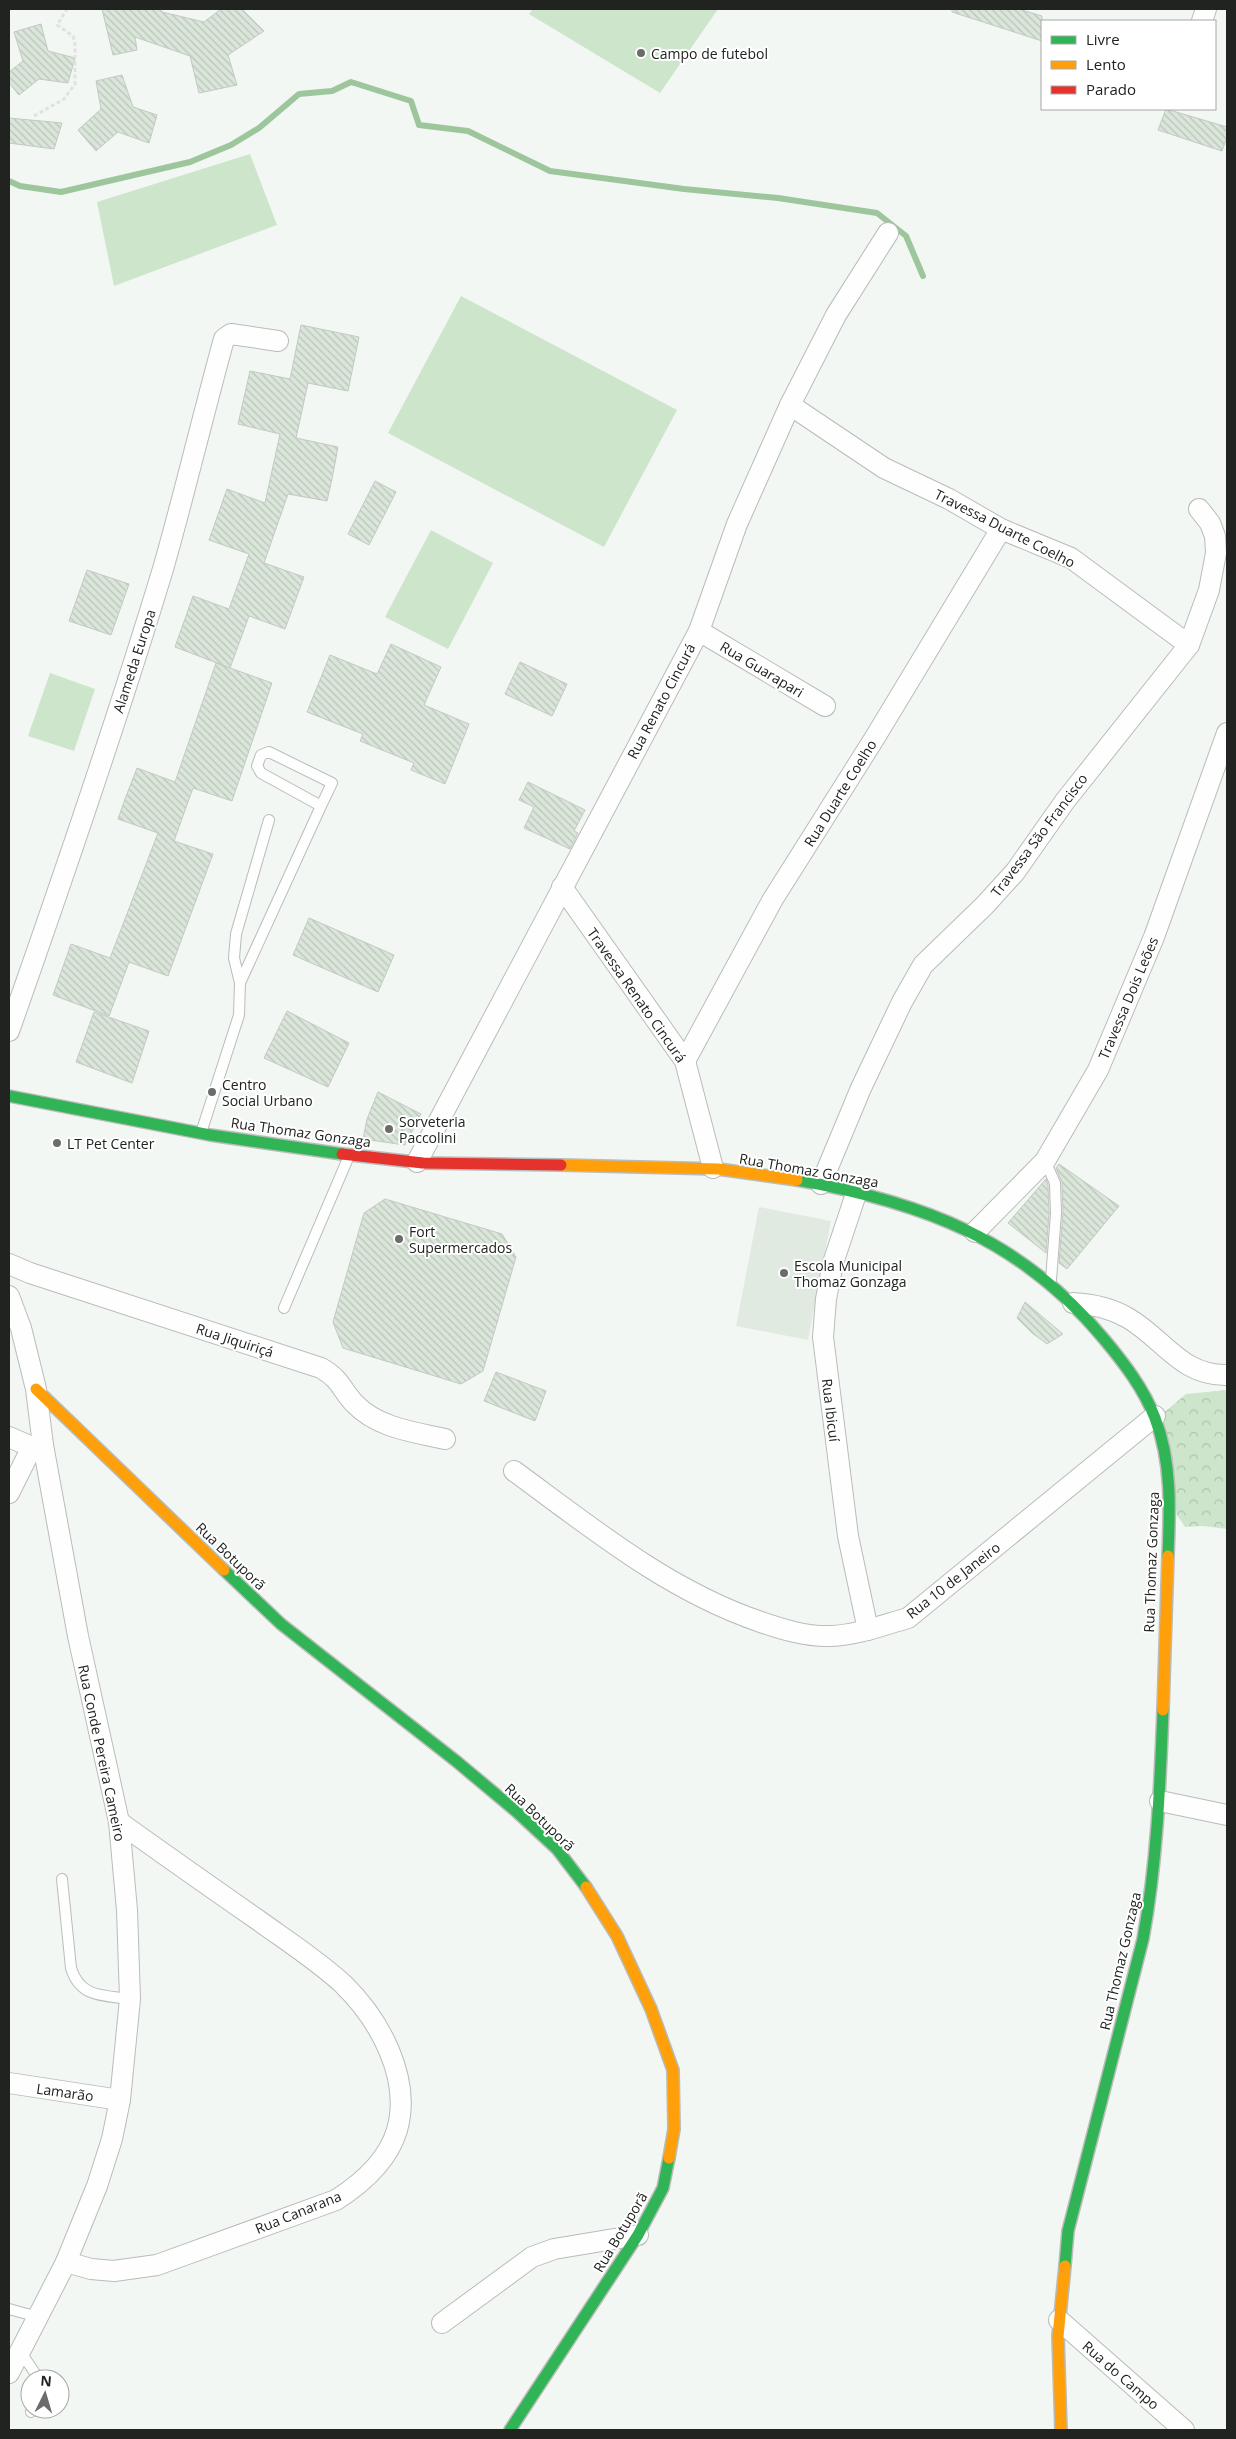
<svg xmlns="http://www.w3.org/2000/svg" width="1236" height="2439" font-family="'Open Sans',sans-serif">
	<defs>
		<pattern id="forest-crowns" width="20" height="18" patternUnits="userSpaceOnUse" patternTransform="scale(1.25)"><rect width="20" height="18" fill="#cce5cb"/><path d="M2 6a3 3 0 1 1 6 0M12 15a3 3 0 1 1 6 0" fill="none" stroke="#afc4ae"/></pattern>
		<pattern id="building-back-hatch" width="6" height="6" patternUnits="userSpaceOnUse" patternTransform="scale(1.25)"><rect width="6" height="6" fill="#d9e6d9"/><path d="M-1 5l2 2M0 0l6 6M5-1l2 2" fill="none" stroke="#bac5ba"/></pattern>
	</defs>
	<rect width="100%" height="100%" fill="#f3f7f3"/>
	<path fill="#e1eae1" d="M759,1207l72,14 -23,119 -72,-14z"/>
	<path fill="url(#forest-crowns)" d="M1227,1390v139l-24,-3 -18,1 -8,-12 -16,-100 25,-21z"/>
	<g fill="#cce5cb">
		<path d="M533,9h185l-58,84 -131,-79z"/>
		<path d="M250,154l27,71 -163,61 -17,-84z"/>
		<path d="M461,296l216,114 -73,137 -216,-114z"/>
		<path d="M431,530l62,33 -45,86 -63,-32z"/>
		<path d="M50,673l45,16 -21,62 -46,-15z"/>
	</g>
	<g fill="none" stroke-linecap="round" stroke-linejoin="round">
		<path stroke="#9dc69d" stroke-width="6" d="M9,181l11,5 41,6 129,-30 41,-17 28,-17 40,-34 33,-3 19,-9 60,19 8,24 49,6 82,40 134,18 94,9 99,15 29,23 17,40"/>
	</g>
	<g fill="url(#building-back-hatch)" stroke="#c5c8c5">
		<path d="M102,9h58l2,3 42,10 17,-13h21l22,22 -36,24 9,30 -38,8 -9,-37 -55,-19 2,13 -24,5z"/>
		<path d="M952,9h67l23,7v25l-90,-29z"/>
		<path d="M41,24l7,27 27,7 -7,25 -29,-4 -20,16 -10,-12v-11l14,-11 -9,-29z"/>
		<path d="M122,75l11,32 24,8 -8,28 -31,-11 -22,19 -18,-21 23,-21 -5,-28z"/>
		<path d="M1166,109l61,18v10l-5,14 -64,-21z"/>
		<path d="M9,118l53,5 -8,26 -45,-6z"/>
		<path d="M301,325l58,12 -11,54 -40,-8 -12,55 42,9 -6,32 -5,22 -39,-7 -24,69 40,14 -19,52 -36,-13 -19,52 -55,-21 18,-51 36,13 20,-55 -40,-14 18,-51 38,14 15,-69 -42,-10 12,-53 40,8z"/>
		<path d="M375,481l21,11 -27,53 -21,-11z"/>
		<path d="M87,570l42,14 -18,51 -42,-14z"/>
		<path d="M391,644l50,23 -17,38 45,19 -24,60 -34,-14 3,-7 -54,-22 3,-7 -56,-22 23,-57 47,19z"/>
		<path d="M520,662l47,22 -15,32 -47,-22z"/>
		<path d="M216,663l56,20 -40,118 -39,-13 -19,53 39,13 -45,122 -39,-14 -20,54 -56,-21 18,-51 39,14 48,-125 -40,-14 7,-20 12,-31 38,14z"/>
		<path d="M528,782l57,28 -11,21 4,2 -8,16 -46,-21 10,-21 -15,-7z"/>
		<path d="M309,918l85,37 -16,37 -85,-37z"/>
		<path d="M287,1011l62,32 -21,44 -64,-29z"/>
		<path d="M94,1012l55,19 -17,52 -56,-21z"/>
		<path d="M378,1092l43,22 -16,31 -42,-6 4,-20z"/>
		<path d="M1059,1164l60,42 -52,63 -8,-6 4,-50 -1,-31 -6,-14z"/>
		<path d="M1046,1179l2,6 1,28 -3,40 -38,-30z"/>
		<path d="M385,1199l117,35 14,23 -33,114 -22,13 -118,-36 -10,-26 31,-109z"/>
		<path d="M1025,1302l38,32 -16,10 -15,-11 -15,-15z"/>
		<path d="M496,1372l50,19 -11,30 -51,-20z"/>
	</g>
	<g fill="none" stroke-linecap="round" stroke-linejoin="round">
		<g stroke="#b9bcb9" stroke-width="12">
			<g id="lane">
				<path d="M240,983l81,-177 11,-23 -63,-31 -8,3 -4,11 4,7 60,33"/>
				<path d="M201,1133l38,-118 1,-32 -6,-25 2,-24 33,-114"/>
				<path d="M1045,1161l10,22 1,30 -5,67"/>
				<path d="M284,1308l65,-152"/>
				<path d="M62,1879l9,89c9,30 32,27 59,31"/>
				<path d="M9,2309l29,8"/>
				<path d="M20,2351l19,28"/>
				<path d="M31,2412l1,-3"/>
			</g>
		</g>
		<g stroke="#b9bcb9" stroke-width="22">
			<g id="street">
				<path d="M1202,21l4,-12"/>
				<path d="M790,405l94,63 65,31 52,30 70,29 118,87"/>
				<path d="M699,631l126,75"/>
				<path d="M562,887l123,174 28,107"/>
				<path d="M9,1031c54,-153 107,-307 154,-462 22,-77 40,-154 61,-230l7,-5 47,7"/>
				<path d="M685,1061l88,-162 101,-160 127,-210"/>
				<path d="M417,1162l282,-531 38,-107 53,-119 46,-90 52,-82"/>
				<path d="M821,1184l40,-96 41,-86 21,-37 62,-60 30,-33 50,-71 124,-156 20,-55 7,-37 -1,-17 -5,-13 -11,-14"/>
				<path d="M857,1191l-24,72 -7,36 -3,38 25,199 20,94"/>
				<path d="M975,1232l70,-71 53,-91 56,-133 73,-204"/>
				<path d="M9,1264l21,9 291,95c21,12 20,22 34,36 23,24 59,28 90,35"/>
				<path d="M9,1296l12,32 15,61 7,56 35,191 41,186 8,88 3,89 -10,101 -8,39 -15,47 -31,76 -57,111"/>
				<path d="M1073,1303c20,1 38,5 55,15 36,21 53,58 99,57"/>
				<path d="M9,1437l23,10"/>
				<path d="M514,1471c78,57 152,118 244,150 23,8 48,16 73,15 27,-1 52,-11 77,-18l247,-202"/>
				<path d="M9,1493l23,-46 11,-2"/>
				<path d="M1160,1801l67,14"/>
				<path d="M9,2083l111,17"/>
				<path d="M66,2262l25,7 23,2 43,-6 179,-65c25,-16 52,-39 61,-70 15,-52 -18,-111 -54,-146 -26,-24 -56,-43 -85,-64 -46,-32 -93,-65 -139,-98"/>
				<path d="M1059,2320l125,110"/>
				<path d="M442,2323l90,-66 22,-8 84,-14"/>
			</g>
		</g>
		<g stroke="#b9bcb9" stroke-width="14">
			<g id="fast">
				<path d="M9,1096l201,39 132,19"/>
				<path d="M797,1180c125,22 224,59 307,159 20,24 40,50 51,79 17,44 15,92 13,138"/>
				<path d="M224,1570l57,54 175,137 61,51 40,37 29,38"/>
				<path d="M1065,2266l3,-35 75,-292c14,-76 17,-152 20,-229"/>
				<path d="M510,2430l128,-195 25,-47 6,-30"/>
			</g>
		</g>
		<g stroke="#b9bcb9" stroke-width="14">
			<g id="slow">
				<path d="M561,1165l157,4 79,11"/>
				<path d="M36,1389l188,181"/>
				<path d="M1163,1710l5,-154"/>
				<path d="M586,1887l31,49 34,73 22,61 1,59 -5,29"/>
				<path d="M1061,2430l-3,-94 7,-70"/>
			</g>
		</g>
		<g stroke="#b9bcb9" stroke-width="14">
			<path id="jam" d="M342,1154l81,9 138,2"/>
		</g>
		<path stroke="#e0e2e0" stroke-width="3" stroke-dasharray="4 2.5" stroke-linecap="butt" d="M34,116l30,-17 11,-15v-40l-2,-8 -16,-11 10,-16"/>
		<use href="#lane" stroke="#fdfefd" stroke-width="10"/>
		<use href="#street" stroke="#fdfefd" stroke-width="20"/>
		<use href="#fast" stroke="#30b455" stroke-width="11"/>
		<use href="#slow" stroke="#ff9f0a" stroke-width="11"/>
		<use href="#jam" stroke="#e5322d" stroke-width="11"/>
	</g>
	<g fill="#6a6d6a" stroke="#fff" stroke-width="2">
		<circle cx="641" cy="53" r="5"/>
		<circle cx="212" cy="1092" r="5"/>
		<circle cx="389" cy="1129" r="5"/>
		<circle cx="57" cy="1143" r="5"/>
		<circle cx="399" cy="1239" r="5"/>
		<circle cx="784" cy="1273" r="5"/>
	</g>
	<g text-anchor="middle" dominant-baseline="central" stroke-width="4" stroke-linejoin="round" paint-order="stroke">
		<g font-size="14" fill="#202320" stroke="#fff" text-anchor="start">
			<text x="651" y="53">Campo de futebol</text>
			<text x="222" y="1084">Centro<tspan x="222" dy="16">Social Urbano</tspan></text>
			<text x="399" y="1121">Sorveteria<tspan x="399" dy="16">Paccolini</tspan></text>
			<text x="67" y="1143">LT Pet Center</text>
			<text x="409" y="1231">Fort<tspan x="409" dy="16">Supermercados</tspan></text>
			<text x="794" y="1265">Escola Municipal<tspan x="794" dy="16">Thomaz Gonzaga</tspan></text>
		</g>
		<g font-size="14" fill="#202320" stroke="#fff">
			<text transform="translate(1005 528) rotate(27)">Travessa Duarte Coelho</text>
			<text transform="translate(134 661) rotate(-72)">Alameda Europa</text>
			<text transform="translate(762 669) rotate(31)">Rua Guarapari</text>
			<text transform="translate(661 701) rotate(-62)">Rua Renato Cincurá</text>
			<text transform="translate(840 793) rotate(-58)">Rua Duarte Coelho</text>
			<text transform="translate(1039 835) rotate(-53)">Travessa São Francisco</text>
			<text transform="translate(637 995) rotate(55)">Travessa Renato Cincurá</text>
			<text transform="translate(1128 998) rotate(-67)">Travessa Dois Leões</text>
			<text transform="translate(301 1132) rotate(8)">Rua Thomaz Gonzaga</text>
			<text transform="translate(809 1170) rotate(10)">Rua Thomaz Gonzaga</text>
			<text transform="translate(235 1340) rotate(18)">Rua Jiquiriçá</text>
			<text transform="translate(831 1410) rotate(83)">Rua Ibicuí</text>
			<text transform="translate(231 1556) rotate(44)">Rua Botuporã</text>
			<text transform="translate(1151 1562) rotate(-88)">Rua Thomaz Gonzaga</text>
			<text transform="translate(953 1580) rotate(-38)">Rua 10 de Janeiro</text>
			<text transform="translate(102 1753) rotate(78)">Rua Conde Pereira Cameiro</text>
			<text transform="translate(540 1817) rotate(44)">Rua Botuporã</text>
			<text transform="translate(1120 1961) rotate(-77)">Rua Thomaz Gonzaga</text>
			<text transform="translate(65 2092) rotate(8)">Lamarão</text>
			<text transform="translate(298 2212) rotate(-22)">Rua Canarana</text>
			<text transform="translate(620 2232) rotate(-59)">Rua Botuporã</text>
			<text transform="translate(1121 2375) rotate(41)">Rua do Campo</text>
		</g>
	</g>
	<rect width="1236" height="2439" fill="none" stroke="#202320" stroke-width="20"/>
	<rect x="1041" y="20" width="175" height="90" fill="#ffffff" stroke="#a6a7a6"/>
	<rect x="1051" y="36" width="25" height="8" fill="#30b455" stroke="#a6a7a6"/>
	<text x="1086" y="45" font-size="15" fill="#202320">Livre</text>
	<rect x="1051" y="61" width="25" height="8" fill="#ff9f0a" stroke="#a6a7a6"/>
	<text x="1086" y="70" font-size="15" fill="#202320">Lento</text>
	<rect x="1051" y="86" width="25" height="8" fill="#e5322d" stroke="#a6a7a6"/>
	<text x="1086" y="95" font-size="15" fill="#202320">Parado</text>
	<g transform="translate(45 2394) rotate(5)"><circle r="24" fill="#ffffff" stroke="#a6a7a6"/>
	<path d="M0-4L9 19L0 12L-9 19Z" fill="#6a6d6a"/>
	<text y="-8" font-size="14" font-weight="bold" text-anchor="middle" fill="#202320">N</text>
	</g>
</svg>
